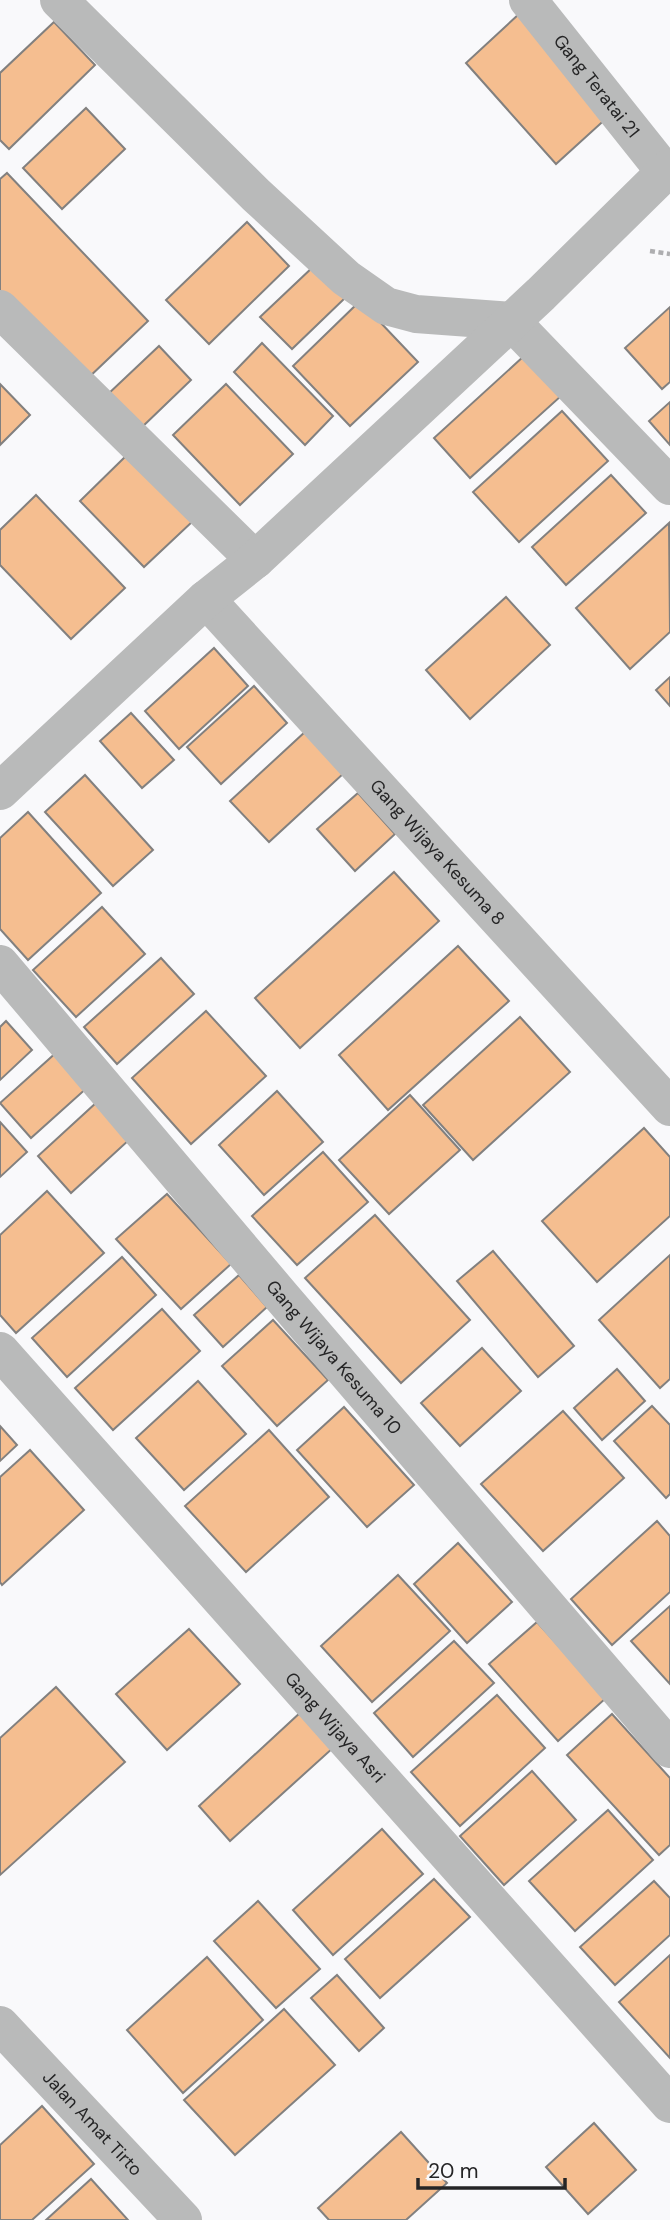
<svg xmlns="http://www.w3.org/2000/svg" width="670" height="2220" font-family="'DM Sans',sans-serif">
	<rect width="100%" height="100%" fill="#f9f9fb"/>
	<g fill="#f5be90" stroke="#82807f" stroke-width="2">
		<path d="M519,14l91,101 -54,49 -90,-101z"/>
		<path d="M54,22l41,43 -86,84 -9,-9v-67z"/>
		<path d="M86,108l39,41 -63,60 -39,-41z"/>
		<path d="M7,173l141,148 -62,59 -86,-89v-112z"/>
		<path d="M247,222l42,44 -80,78 -43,-44z"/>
		<path d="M314,266l31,32 -53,51 -32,-32z"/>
		<path d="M360,301l58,61 -68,64 -57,-60z"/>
		<path d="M670,307v75l-8,7 -37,-41z"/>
		<path d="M262,343l71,73 -28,29 -71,-73z"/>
		<path d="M159,346l32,34 -51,49 -33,-34z"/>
		<path d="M524,356l37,40 -91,82 -36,-40z"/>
		<path d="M0,384l30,31 -30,30z"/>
		<path d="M226,384l67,70 -53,51 -67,-70z"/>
		<path d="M670,402v43l-21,-24z"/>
		<path d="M562,411l46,50 -89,81 -46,-50z"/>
		<path d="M129,453l64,68 -49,46 -64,-66z"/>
		<path d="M611,475l35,38 -80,72 -34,-38z"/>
		<path d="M36,495l89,93 -54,51 -71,-74v-35z"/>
		<path d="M669,523l1,109 -40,37 -54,-61z"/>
		<path d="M506,597l44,48 -80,74 -44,-49z"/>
		<path d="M214,648l34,38 -69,63 -34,-38z"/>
		<path d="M670,677v29l-14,-16z"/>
		<path d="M254,686l33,37 -66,61 -34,-37z"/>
		<path d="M131,713l43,47 -32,28 -42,-47z"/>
		<path d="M306,731l38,42 -75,69 -39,-41z"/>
		<path d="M85,775l68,75 -40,36 -68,-74z"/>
		<path d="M358,793l37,41 -40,37 -38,-42z"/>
		<path d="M28,812l73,81 -73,67 -28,-31v-91z"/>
		<path d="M394,872l45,49 -139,127 -45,-50z"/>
		<path d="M102,907l43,47 -69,63 -43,-47z"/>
		<path d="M458,946l51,55 -121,109 -49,-55z"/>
		<path d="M161,958l33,36 -77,70 -33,-37z"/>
		<path d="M206,1011l60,65 -75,68 -59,-66z"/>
		<path d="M520,1017l50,55 -97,88 -50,-55z"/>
		<path d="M6,1021l26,29 -32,30v-53z"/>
		<path d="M58,1051l31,35 -58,52 -31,-35z"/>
		<path d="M277,1091l46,51 -59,53 -45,-50z"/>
		<path d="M410,1095l50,55 -71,64 -50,-54z"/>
		<path d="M97,1102l33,37 -59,54 -33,-37z"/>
		<path d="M0,1122l27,30 -27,25z"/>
		<path d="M644,1128l26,29v59l-73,66 -55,-61z"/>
		<path d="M323,1152l45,50 -71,63 -45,-49z"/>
		<path d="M47,1191l57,62 -88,80 -16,-18v-80z"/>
		<path d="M167,1194l64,70 -50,45 -65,-70z"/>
		<path d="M375,1215l95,105 -69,63 -96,-105z"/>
		<path d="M493,1251l81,95 -36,31 -81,-96z"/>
		<path d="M670,1255v124l-10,9 -61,-68z"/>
		<path d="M122,1257l34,38 -89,82 -35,-39z"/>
		<path d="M239,1275l28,32 -44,40 -29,-32z"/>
		<path d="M162,1309l38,42 -87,79 -38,-42z"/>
		<path d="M273,1320l55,60 -51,46 -55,-60z"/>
		<path d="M482,1348l39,43 -61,55 -39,-43z"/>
		<path d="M617,1369l28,32 -43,39 -28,-32z"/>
		<path d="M198,1381l48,53 -62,56 -48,-52z"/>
		<path d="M652,1406l18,19v69l-4,4 -52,-57z"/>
		<path d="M344,1407l70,78 -47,42 -70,-77z"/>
		<path d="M563,1411l61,67 -81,73 -62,-67z"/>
		<path d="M0,1426l17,19 -17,16z"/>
		<path d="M269,1430l60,67 -83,75 -61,-66z"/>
		<path d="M30,1450l54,60 -82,75 -2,-3v-105z"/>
		<path d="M657,1521l13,15v56l-58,53 -41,-46z"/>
		<path d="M458,1543l54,59 -45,41 -53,-59z"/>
		<path d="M398,1575l52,56 -78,71 -51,-56z"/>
		<path d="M670,1606v78l-39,-43z"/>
		<path d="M537,1622l69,76 -48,43 -69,-77z"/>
		<path d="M189,1629l51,55 -73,66 -51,-56z"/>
		<path d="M454,1641l40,42 -81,74 -39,-44z"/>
		<path d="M56,1687l69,75 -125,113v-137z"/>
		<path d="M497,1695l48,53 -85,78 -49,-54z"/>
		<path d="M302,1711l32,36 -104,94 -31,-35z"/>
		<path d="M612,1714l58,64v67l-11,10 -92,-100z"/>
		<path d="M532,1771l44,49 -72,65 -44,-49z"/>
		<path d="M608,1810l45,50 -78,71 -46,-50z"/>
		<path d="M382,1829l41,45 -90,81 -40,-45z"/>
		<path d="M434,1879l36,38 -90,81 -35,-39z"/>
		<path d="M654,1881l16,17v37l-55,50 -35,-38z"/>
		<path d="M258,1901l62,68 -44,39 -62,-67z"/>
		<path d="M670,1955v103l-51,-56z"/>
		<path d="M207,1957l56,63 -80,73 -56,-63z"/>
		<path d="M337,1975l47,53 -25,23 -48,-53z"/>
		<path d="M284,2009l51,56 -100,90 -51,-55z"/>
		<path d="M42,2106l52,58 -62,56h-32v-75z"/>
		<path d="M594,2123l42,47 -48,44 -42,-47z"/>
		<path d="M401,2132l46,51 -41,37h-77l-11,-12z"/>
		<path d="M91,2179l37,41h-82z"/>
	</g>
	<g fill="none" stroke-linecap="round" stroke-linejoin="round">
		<path stroke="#aeaeb0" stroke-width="4.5" stroke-dasharray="5 3.5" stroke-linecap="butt" d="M650,251l20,3"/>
		<g stroke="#b9baba" stroke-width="38">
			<path d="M59,0l197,195 90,83 40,28 30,8 95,7 159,165"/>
			<path id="s1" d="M528,0l137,172"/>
			<path d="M0,309l255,251"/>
			<path id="s2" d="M206,599l464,508"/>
			<path d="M0,791l206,-192 49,-39 286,-266 129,-127"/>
			<path id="s3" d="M0,964l281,332 389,453"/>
			<path id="s4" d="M0,1351l670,753"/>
			<path id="s5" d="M0,2025l183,195"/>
		</g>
	</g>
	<g text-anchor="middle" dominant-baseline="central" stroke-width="6" stroke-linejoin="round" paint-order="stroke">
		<g font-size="18" fill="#252526" stroke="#f9f9fb">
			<text stroke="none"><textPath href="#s1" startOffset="110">Gang Teratai 21</textPath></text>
			<text stroke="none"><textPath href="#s2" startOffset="343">Gang Wijaya Kesuma 8</textPath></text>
			<text stroke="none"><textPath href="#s3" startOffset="516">Gang Wijaya Kesuma 10</textPath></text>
			<text stroke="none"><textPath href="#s4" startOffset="504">Gang Wijaya Asri</textPath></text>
			<text stroke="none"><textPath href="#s5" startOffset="135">Jalan Amat Tirto</textPath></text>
		</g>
	</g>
	<path d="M418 2178v10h147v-10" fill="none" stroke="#252526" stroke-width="3.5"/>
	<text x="428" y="2178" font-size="21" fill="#252526" stroke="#f9f9fb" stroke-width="5" paint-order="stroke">20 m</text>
</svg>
